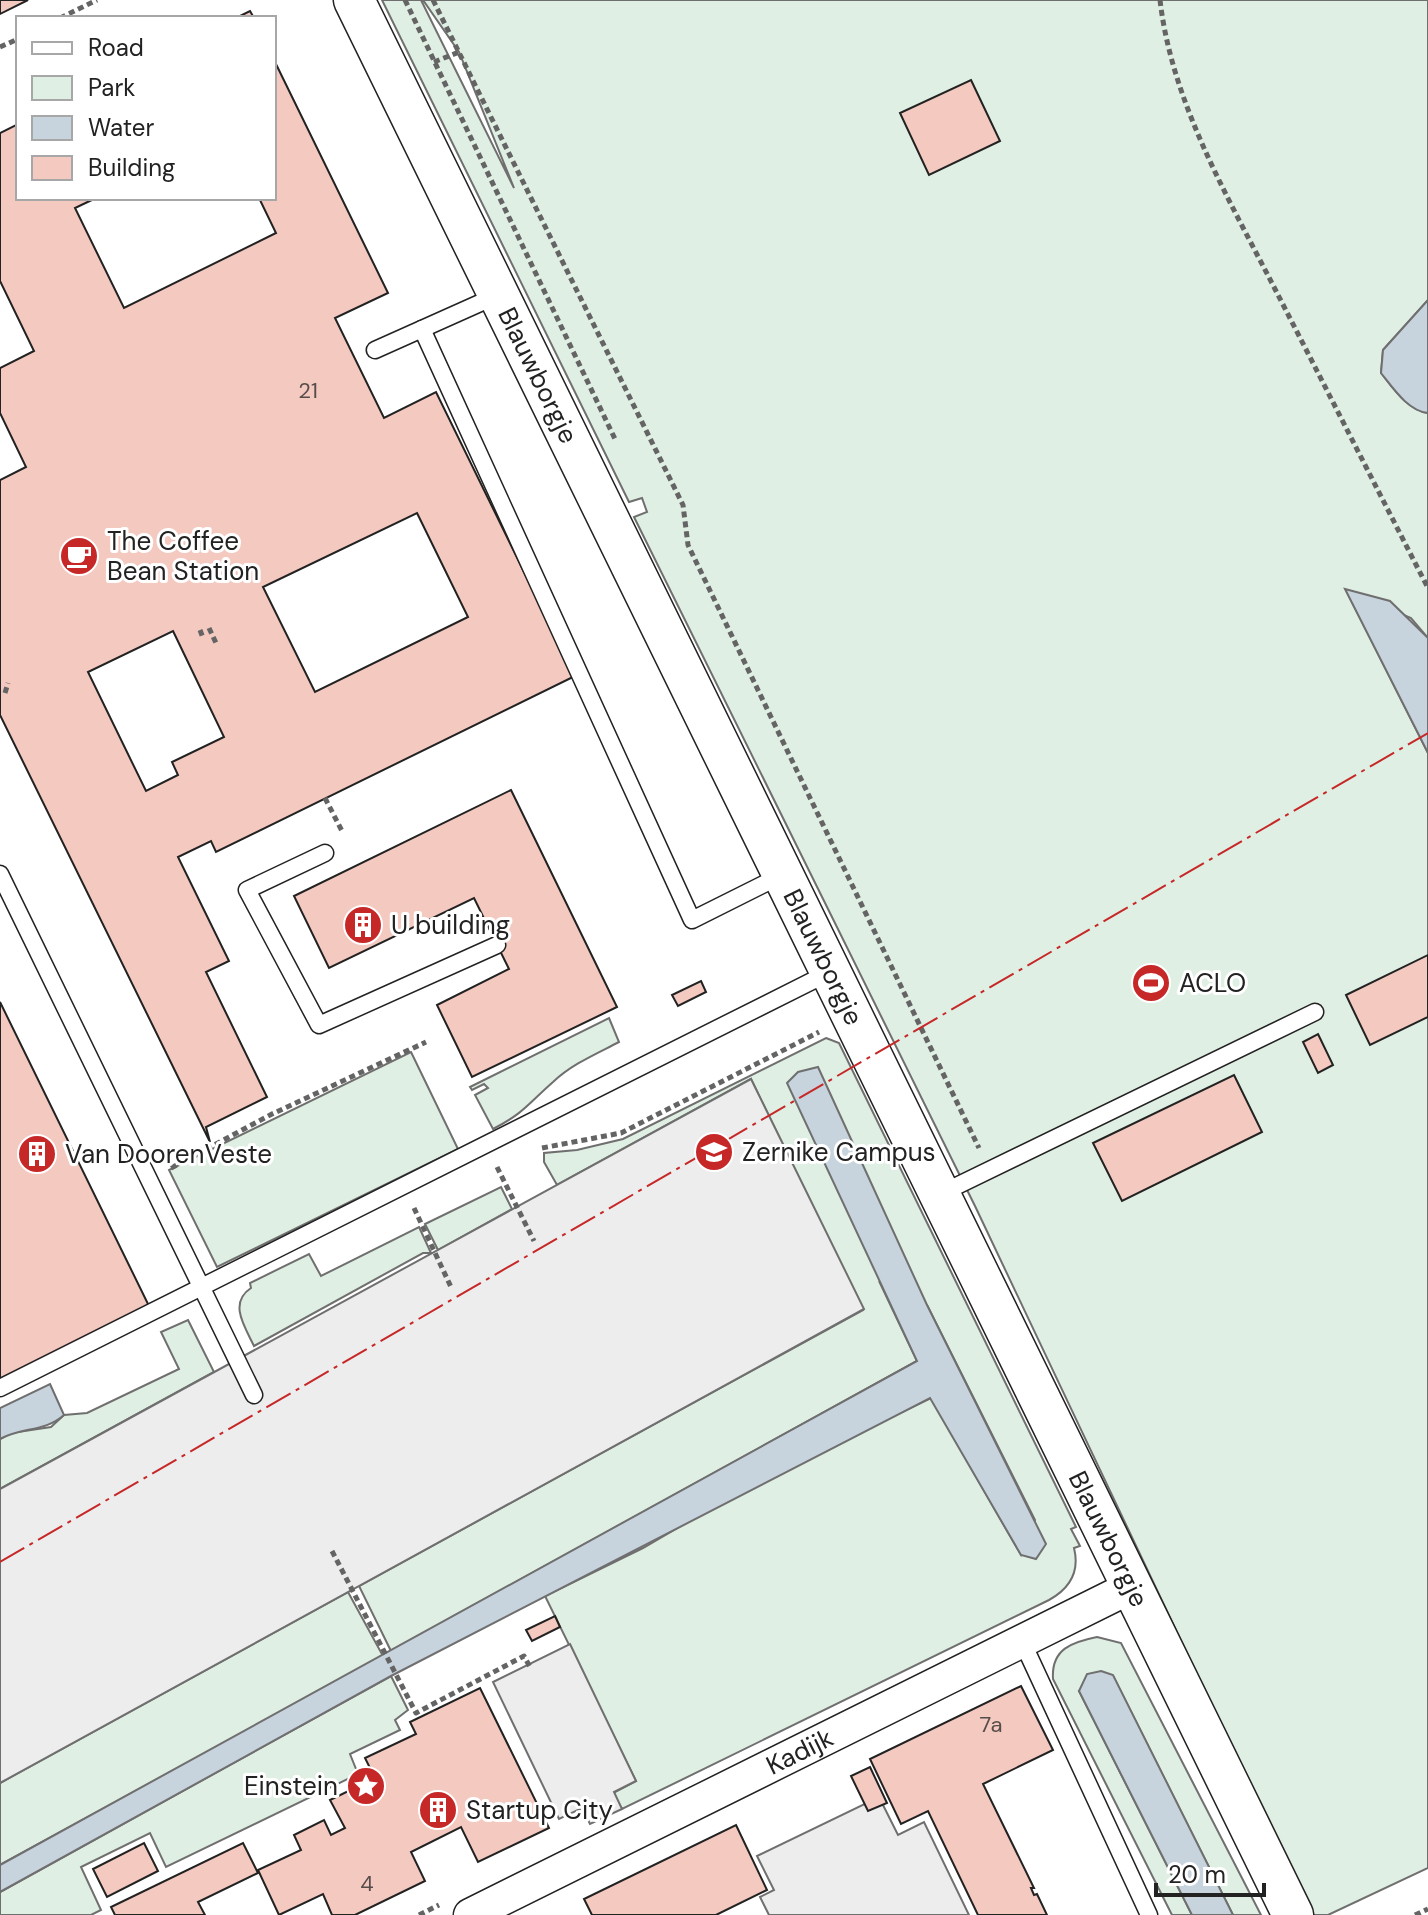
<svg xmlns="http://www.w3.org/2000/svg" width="1428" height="1915" font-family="'DM Sans',sans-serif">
	<rect width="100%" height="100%" fill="#fff"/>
	<g fill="#e0efe3" stroke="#6f6f6f" stroke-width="2">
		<path d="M382,0h39l93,188 -55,-136 -36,-52h1005v300l-45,50 -2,23c12,15 27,38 47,40v225l-17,-20 -65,-28 82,163v1115l-100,47h-17l-336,-709 -341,-689 13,-5 -5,-14 -13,4z"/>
		<path d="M609,1018l10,24c-23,12 -47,22 -66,40 -25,22 -29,31 -60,47l-18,-34 13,-7 -4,-4 -12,6 -2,-3z"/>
		<path d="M826,1038l13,5 237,484 -5,2 9,17 -6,2c6,24 -5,41 -25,52l-427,209 -9,-16 23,-12 -91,-185 98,-48 108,-63 180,-87 90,157 14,-35 -108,-215 -47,-22 37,78 -526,290 -32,-65 504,-276 -112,-231 -194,106 -13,-23v-9l33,-3 46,-11z"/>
		<path d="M411,1052l47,97 -241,118 -48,-97z"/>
		<path d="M501,1187l11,22 -74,41 -13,-26z"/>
		<path d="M419,1227l12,26h-8l-169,93c-9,-19 -26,-43 -3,-58l-1,-5 59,-29 12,22z"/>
		<path d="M188,1320l26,52 -214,117v-50l11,-6 40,-6 13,-12 23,-2 92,-44 -18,-37z"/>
		<path d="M348,1592l35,64 -383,209v-82z"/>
		<path d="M1097,1637l24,6 140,272h-28l-120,-239 -34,15 113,224h-20l-119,-236c-2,-30 19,-37 44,-42z"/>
		<path d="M391,1676l17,34 -13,10 5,10 -50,24 8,20 -192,93 -16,-34 -69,34 20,43 -10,5h-91v-23z"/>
	</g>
	<g fill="#ededed" stroke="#6f6f6f" stroke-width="2">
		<path d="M751,1079l113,230 -864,474v-294z"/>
		<path d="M570,1644l66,137 -22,11 8,17 -32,15 -8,-16 -23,11 -66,-137z"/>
		<path d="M879,1797l19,38 26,-13 45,93h-200l-9,-18 14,-7 -17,-34z"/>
	</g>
	<g fill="#c7d3dd" stroke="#6f6f6f" stroke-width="2">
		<path d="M1428,300v113c-20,-2 -35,-25 -47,-40l2,-23z"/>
		<path d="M1345,589l45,12 38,37v115z"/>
		<path d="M818,1067l109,238 119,239 -10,15 -15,-4 -91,-157 -539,278 -391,216v-27l917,-504 -130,-278 11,-11z"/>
		<path d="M50,1384l14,31c-19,17 -42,12 -64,24v-31z"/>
		<path d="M1101,1671l12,4 120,240h-41l-113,-224 8,-17z"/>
	</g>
	<g fill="#f3c9c0" stroke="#222" stroke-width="2" fill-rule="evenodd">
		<path d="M0,0h28l-28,14z"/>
		<path d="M250,11l4,7h-18z"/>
		<path d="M274,60l114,233 -53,25 49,100 52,-26 139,284 -359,176 -5,-11 -33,16 51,104 -23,11 61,125 -61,30 4,15 -210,-427v-235l26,-13 -26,-54v-45l34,-17 -34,-70v-148l18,-9v74h78l-21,10 49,100 152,-75 -17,-35h15zM417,513l51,104 -153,75 -52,-105zM173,631l51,106 -52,25 6,13 -32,16 -58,-119z"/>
		<path d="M971,80l29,61 -71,34 -29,-62z"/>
		<path d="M511,790l106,217 -145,70 -35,-72 72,-36 -35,-71 -145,70 -35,-72z"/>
		<path d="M1428,955v62l-58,28 -24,-50z"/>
		<path d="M701,981l5,11 -28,14 -6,-11z"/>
		<path d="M0,1002l149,304 -149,73z"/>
		<path d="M1318,1034l15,31 -15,8 -15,-31z"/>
		<path d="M1234,1075l28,57 -140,69 -29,-58z"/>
		<path d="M555,1616l5,11 -28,14 -6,-11z"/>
		<path d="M1021,1686l32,64 -70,34 51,104h-3l3,7 3,-1 10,21h-69l-50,-104 -27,13 -31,-65z"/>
		<path d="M480,1688l69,140 -71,34 -17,-35 -50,25 14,29 -70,34h-23l-9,-21 -44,21 -21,-45 43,-20 -7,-15 30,-15 7,15 14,-7 -15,-28 45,-22 -10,-20 51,-24 -6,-12z"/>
		<path d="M870,1767l17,36 -19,8 -17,-35z"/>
		<path d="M736,1825l31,65 -51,25h-124l-8,-16z"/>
		<path d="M144,1843l14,28 -51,26 -14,-28z"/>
		<path d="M243,1843l15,30 -60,29 7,13h-90l-4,-8z"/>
	</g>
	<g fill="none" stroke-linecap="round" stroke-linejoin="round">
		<g stroke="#222" stroke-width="19">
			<g id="service">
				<path d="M422,329l270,591 90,-45"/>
				<path d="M375,350l123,-55"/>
				<path d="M325,853l-78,37 72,135 178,-80"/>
				<path d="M0,874l254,521"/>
				<path d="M938,1195l377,-183"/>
				<path d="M0,1388l830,-416"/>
				<path d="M1022,1641l127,274"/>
			</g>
		</g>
		<g stroke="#222" stroke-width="35">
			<g id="minor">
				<path id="s1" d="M470,1915l661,-328"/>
			</g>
		</g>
		<g stroke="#222" stroke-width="43">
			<g id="tertiary">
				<path id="s2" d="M354,0l939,1915"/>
			</g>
		</g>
		<g stroke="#646464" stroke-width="5" stroke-dasharray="6 4" stroke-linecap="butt">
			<path d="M405,0l210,439"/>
			<path d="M433,0l250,505 5,40 291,603"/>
			<path d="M1160,0c12,104 69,199 116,291 51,99 101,198 152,297"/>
			<path d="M60,18l37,-18"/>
			<path d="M0,47l18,-8"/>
			<path d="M434,62l25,-10"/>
			<path d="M209,628l7,15"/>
			<path d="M200,630l3,8"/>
			<path d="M5,693l3,-10"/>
			<path d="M325,798l18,35"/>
			<path d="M542,1148l79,-15 198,-101"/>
			<path d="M497,1167l37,74"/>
			<path d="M171,1168l101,-54 154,-72"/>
			<path d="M414,1208l37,79"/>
			<path d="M332,1551l84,162 108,-57 7,13"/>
			<path d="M419,1915l20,-10"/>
			<path d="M1415,1915l13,-6"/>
		</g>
		<use href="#service" stroke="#fff" stroke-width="16"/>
		<use href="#minor" stroke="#fff" stroke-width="32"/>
		<use href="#tertiary" stroke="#fff" stroke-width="40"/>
		<path stroke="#c62828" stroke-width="2" stroke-dasharray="28 6 4 6" stroke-linecap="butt" d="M0,1562l1428,-829"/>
	</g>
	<defs>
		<g id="cafe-disc" transform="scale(2)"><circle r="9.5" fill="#c62828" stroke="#fff"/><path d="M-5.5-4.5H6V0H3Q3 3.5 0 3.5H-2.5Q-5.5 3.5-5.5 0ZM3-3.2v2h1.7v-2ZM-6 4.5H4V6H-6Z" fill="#fff"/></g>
		<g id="building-disc" transform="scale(2)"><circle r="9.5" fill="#c62828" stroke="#fff"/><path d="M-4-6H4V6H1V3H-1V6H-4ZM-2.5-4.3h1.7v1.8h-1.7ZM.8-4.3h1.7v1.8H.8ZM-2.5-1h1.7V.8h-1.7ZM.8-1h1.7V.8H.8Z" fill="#fff"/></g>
		<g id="stadium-disc" transform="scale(2)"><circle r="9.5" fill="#c62828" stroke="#fff"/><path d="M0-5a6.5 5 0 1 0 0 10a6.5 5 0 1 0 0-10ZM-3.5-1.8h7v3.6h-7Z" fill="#fff"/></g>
		<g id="university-disc" transform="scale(2)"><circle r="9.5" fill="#c62828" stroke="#fff"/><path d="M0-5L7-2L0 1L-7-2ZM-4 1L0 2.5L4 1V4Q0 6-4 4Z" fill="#fff"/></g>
		<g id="sight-disc" transform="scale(2)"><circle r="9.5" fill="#c62828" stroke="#fff"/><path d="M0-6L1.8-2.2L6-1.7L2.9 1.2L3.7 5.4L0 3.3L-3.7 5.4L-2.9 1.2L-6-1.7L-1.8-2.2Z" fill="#fff"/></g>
	</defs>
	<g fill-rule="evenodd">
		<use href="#cafe-disc" x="79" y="556"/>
		<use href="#building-disc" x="363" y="925"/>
		<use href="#stadium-disc" x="1151" y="983"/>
		<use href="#university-disc" x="714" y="1152"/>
		<use href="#building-disc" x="37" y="1154"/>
		<use href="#sight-disc" x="366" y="1786"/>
		<use href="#building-disc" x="438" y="1810"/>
	</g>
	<g text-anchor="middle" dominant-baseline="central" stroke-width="6" stroke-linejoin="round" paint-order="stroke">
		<g font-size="22" fill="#564c4a">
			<text x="308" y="390">21</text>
			<text x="991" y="1724">7a</text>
			<text x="367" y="1883">4</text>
		</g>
		<g font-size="26" fill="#222" stroke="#fff">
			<text stroke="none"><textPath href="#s2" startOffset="418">Blauwborgje</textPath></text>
			<text stroke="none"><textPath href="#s2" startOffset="1066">Blauwborgje</textPath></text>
			<text stroke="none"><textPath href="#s2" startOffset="1714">Blauwborgje</textPath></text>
			<text stroke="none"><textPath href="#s1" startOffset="368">Kadijk</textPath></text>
		</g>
		<g font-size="26" fill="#222" stroke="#fff" text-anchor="start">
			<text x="107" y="541">The Coffee<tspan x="107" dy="30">Bean Station</tspan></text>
			<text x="391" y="925">U building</text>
			<text x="1179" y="983">ACLO</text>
			<text x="742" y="1152">Zernike Campus</text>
			<text x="65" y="1154">Van DoorenVeste</text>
			<text x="338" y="1786" text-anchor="end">Einstein</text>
			<text x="466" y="1810">Startup City</text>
		</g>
	</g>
	<rect x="16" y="16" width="260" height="184" fill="#ffffff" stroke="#a7a7a7" stroke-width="2"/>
	<rect x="32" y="42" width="40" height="12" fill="#ffffff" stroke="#a7a7a7" stroke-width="2"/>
	<text x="88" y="56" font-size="24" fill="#222222">Road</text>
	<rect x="32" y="76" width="40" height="24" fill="#e0efe3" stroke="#a7a7a7" stroke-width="2"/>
	<text x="88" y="96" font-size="24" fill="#222222">Park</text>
	<rect x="32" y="116" width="40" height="24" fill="#c7d3dd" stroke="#a7a7a7" stroke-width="2"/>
	<text x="88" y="136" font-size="24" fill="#222222">Water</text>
	<rect x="32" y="156" width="40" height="24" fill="#f3c9c0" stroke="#a7a7a7" stroke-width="2"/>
	<text x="88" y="176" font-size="24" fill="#222222">Building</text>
	<path d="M1156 1883v12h108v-12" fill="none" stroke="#222222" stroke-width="4"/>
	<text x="1168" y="1883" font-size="24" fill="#222222" stroke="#ffffff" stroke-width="6" paint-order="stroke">20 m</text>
</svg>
